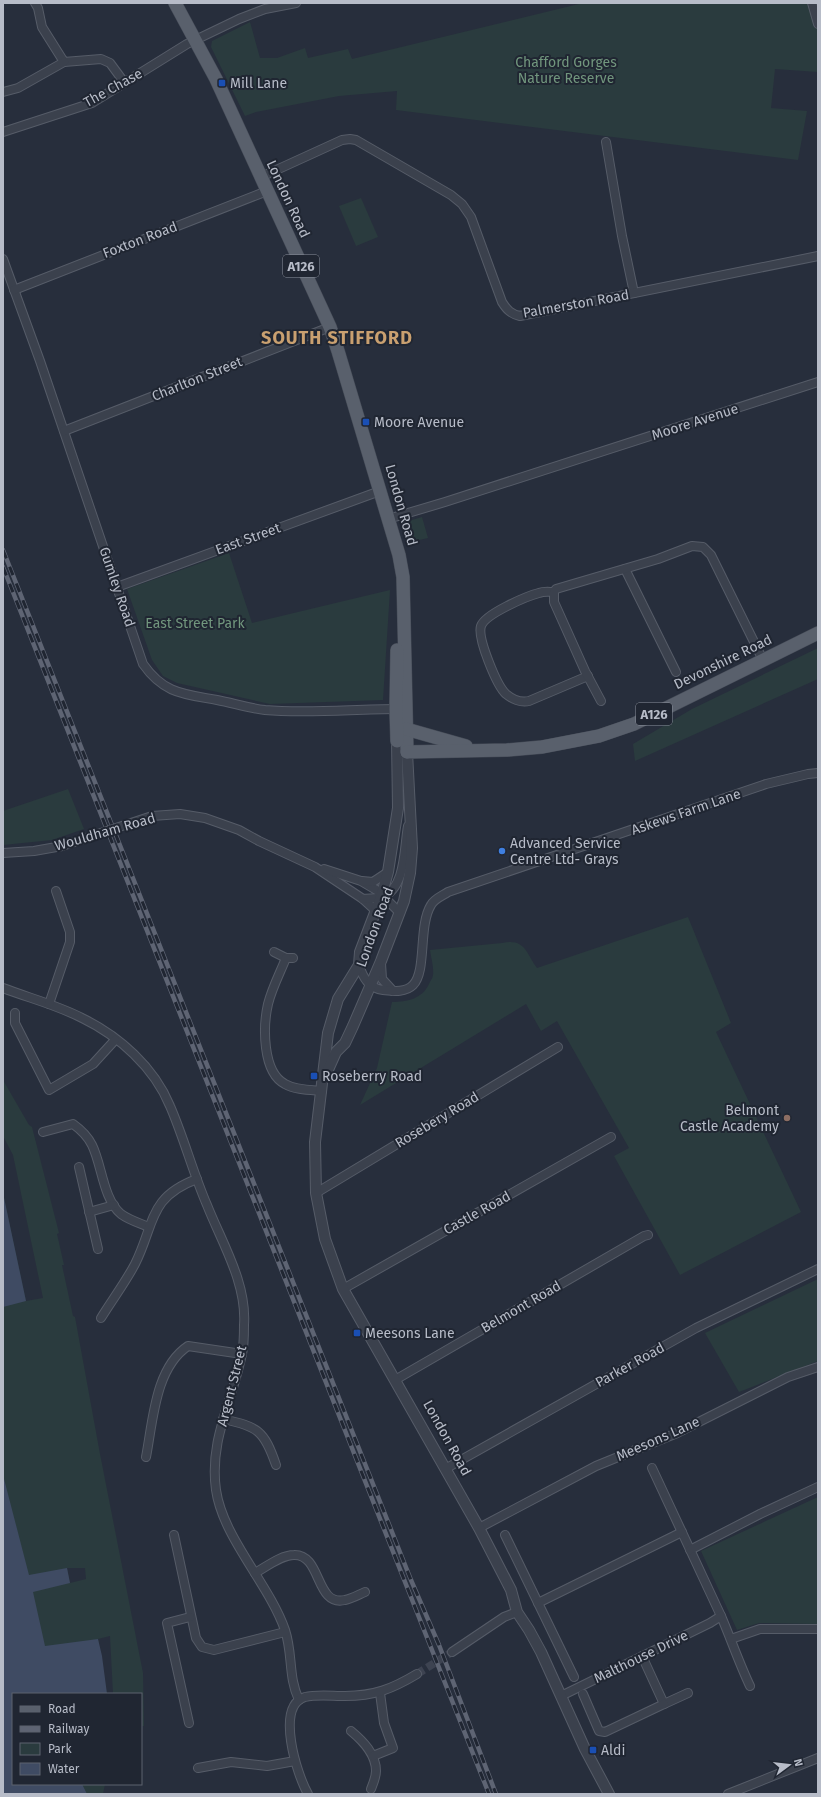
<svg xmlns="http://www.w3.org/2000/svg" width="821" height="1797" font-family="'Fira Sans',sans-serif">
	<rect width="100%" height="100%" fill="#272e3c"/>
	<g fill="#2a3b3e" fill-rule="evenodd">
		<path d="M583,3h235v69l-43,-3 -4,39 36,3 -9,49 -402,-50 1,-19 -58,5 -83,16 -11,4 -34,-69 1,-6 38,-19 10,36h17l28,-10 3,10 40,-9 4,10z"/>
		<path d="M361,198l17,39 -22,9 -17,-40z"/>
		<path d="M422,517l6,21 -22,5 -4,-20z"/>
		<path d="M229,553l23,70 138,-33 -7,110 -113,4 -93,-21 -14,-7 -11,-16 -25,-71z"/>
		<path d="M818,648v31l-183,82 -2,-17 59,-35z"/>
		<path d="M68,789l16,40 -32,11 -49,5v-34z"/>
		<path d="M688,917l43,106 -15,9 85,180 -121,63 -66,-119 15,-8 -72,-127 -16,10 -15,-27 -166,101 17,-37 15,-66c15,0 30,-3 37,-18 1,-3 4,-6 4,-9 1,-8 -2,-17 -3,-25l72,-7c23,-5 24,10 35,25z"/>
		<path d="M3,1080l26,45 3,2 27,106 -2,1 7,31h-2l11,51 2,1 25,137 43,219 1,53h-3v-32h-28l-3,-58 -12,3 9,55h-94v90h92l-2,10h-100v-601l23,108 17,-3 -30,-143 -10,-19zM67,1568h18l1,11 -16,4z"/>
		<path d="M818,1279v82l-79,31 -34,-59z"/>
		<path d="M818,1497v127l-59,-1 -22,7 -36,-79z"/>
	</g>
	<g fill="#3f4b63">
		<path d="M3,1193l23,108 -23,6z"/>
		<path d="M3,1475l26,100 38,-7 3,15 -37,9 12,54 53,-7 4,17 5,38h-94v90h69l5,10h-84z"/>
	</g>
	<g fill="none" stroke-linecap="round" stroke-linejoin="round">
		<path stroke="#3d4351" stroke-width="8" stroke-dasharray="8 4" stroke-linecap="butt" d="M417,1674l35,-22"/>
		<g stroke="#565c68" stroke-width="10">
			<g id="minor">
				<path d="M35,3l3,5 4,19 22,35 37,-3 9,4 14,19"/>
				<path d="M812,3l6,21"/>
				<path d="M3,92l15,-4 46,-26"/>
				<path d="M3,132l89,-29 95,-59 52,-25 26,-10 31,-6"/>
				<path d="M606,142l16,94 12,57"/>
				<path d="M261,177l81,-37 8,-1 6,1 95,55 11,9 9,13 31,85c5,8 9,12 18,14l298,-60"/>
				<path d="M3,259l37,102 103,303c21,30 41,30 74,36 16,3 31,8 48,10 42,4 88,-1 131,-1"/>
				<path d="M14,290l253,-99"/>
				<path d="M64,431l266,-104"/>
				<path d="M388,519l57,-17 373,-120"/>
				<path d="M625,569l51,103"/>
				<path d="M117,587l263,-96"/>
				<path d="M554,592c-5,0 -10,-1 -15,1 -12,3 -54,21 -58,33 -4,12 16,60 25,68 6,5 15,9 23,7l59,-25"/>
				<path d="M601,701l-16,-30 -31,-69v-10l2,-3 102,-30 34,-13 11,1 8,8 52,105"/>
				<path d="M152,816l28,-2 25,4 34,12 20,11 56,26 48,32 12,11"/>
				<path d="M3,853l31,-2 28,-5"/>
				<path d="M324,869l37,12 17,10 3,6 6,3 13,13"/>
				<path d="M362,881l11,1 15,-10"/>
				<path d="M363,899c6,-1 13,0 19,-2 24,-8 22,-50 26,-71"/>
				<path d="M274,952l12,6h7"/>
				<path d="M286,958c-6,15 -14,30 -18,46 -5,22 -6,68 17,80 10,6 25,6 37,7"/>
				<path d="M381,963l1,16 11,12"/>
				<path d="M359,965c4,13 10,23 24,25 10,1 22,3 30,-5 14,-14 5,-59 18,-80 3,-6 11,-9 17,-13l318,-108 42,-10 10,-1"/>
				<path d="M3,988c26,10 54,17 79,30 37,18 72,49 88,88 14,32 23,67 37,99 15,38 40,78 37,120 0,9 0,20 -2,29 -10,48 -33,86 -26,136 7,48 53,94 69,140 8,24 3,47 14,70"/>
				<path d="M49,1004l21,-62v-10l-14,-41"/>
				<path d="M15,1013v10l34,67 44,-26 22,-24"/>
				<path d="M43,1132l30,-8c7,5 15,13 19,21 10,20 11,54 29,69 8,6 18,9 28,13"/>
				<path d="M79,1167l19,82"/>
				<path d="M316,1193l242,-146"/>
				<path d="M89,1212l25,-7"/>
				<path d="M343,1289l268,-152"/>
				<path d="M101,1318c11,-18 24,-35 34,-54 20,-40 13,-67 62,-85"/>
				<path d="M395,1380l249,-144 4,-1"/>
				<path d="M223,1419c35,8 41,11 53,46"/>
				<path d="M146,1457c7,-36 9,-89 42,-111l54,8"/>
				<path d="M652,1468l69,148c10,23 18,47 29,70"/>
				<path d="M445,1469l251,-141 122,-59"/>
				<path d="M479,1528l117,-62 81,-33 111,-56 30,-10"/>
				<path d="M174,1535l22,103 6,9 12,3 71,-18"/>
				<path d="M505,1535l69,142"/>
				<path d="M690,1550l70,-36 58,-27"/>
				<path d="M255,1573c11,-6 26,-18 39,-18 28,-1 21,52 51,45 6,-1 13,-5 20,-8"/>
				<path d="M538,1603l144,-71"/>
				<path d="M731,1639l29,-10h58"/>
				<path d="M452,1652l52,-35 13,-5"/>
				<path d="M642,1656l22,48 24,-11"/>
				<path d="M583,1694l16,37 6,1 59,-28"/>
				<path d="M561,1696l149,-73 11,-7"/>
				<path d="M189,1723l-22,-100 23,-6"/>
				<path d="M351,1731c12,10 25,23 25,40 0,6 -3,13 -5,18"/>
				<path d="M373,1756l20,-8 -9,-25 -4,-30"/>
				<path d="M198,1768l33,-6 36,4 28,-5"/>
				<path d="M308,1794c-11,-19 -33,-88 -3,-97 12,-3 27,-1 40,-1 29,0 47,-7 72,-22"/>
				<path d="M728,1794l90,-36"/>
			</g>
		</g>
		<g stroke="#565c68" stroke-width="12">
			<g id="tertiary">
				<path d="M397,741l1,67 -10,64 -7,25 -21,55 -1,13 -21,34 -10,34 -13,109 1,51 9,46 18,50 136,239 32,62 6,22 12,18 12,22 44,97 24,45"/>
				<path d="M327,1072l9,-20 9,-9 8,-17 28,-65 23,-60 6,-28 2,-25 -5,-96"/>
			</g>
		</g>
		<g stroke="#444a56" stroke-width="14">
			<g id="primary">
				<path d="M175,3l41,76 114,248 8,24 61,204 4,22 4,175"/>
				<path d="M406,729l60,17"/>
				<path d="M397,741l-1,-32 1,-59"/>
				<path d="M407,752l100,-2 35,-3 57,-11 35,-12 184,-91"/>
			</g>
		</g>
		<use href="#minor" stroke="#3b414d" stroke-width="8"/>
		<use href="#tertiary" stroke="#3b414d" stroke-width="10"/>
		<use href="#primary" stroke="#59606c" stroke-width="13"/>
		<g stroke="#5e6473" stroke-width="4.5">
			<g id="rail">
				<path d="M3,550l408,1030 28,65 57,149"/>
				<path d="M3,567l486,1227"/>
			</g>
		</g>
		<use href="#rail" stroke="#202632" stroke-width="3" stroke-dasharray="9" stroke-linecap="butt"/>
		<g stroke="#565c68" stroke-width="10" stroke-linecap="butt">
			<path id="minor-bridge" d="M62,846l90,-30"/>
		</g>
		<use href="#minor-bridge" stroke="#3b414d" stroke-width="8"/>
	</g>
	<g fill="#1a4fb4" stroke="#202632" stroke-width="1.5">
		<rect x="218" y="79" width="8" height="8" rx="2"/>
		<rect x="362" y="418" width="8" height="8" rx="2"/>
		<rect x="310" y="1072" width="8" height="8" rx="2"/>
		<rect x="353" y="1329" width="8" height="8" rx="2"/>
		<rect x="589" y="1746" width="8" height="8" rx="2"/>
	</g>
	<circle fill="#3f7fe0" stroke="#202632" stroke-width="1.5" cx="502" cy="851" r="4"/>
	<circle fill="#8d6e63" stroke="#202632" stroke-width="1.5" cx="787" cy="1118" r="4"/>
	<g text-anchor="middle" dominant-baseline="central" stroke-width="4" stroke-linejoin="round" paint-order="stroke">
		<g fill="#202632" stroke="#8a8f9b" stroke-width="1">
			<rect x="283" y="255" width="36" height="22" rx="3"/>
			<rect x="636" y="703" width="36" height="22" rx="3"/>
		</g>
		<g font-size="13" font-weight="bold" fill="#b7bcc8">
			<text x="301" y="266">A126</text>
			<text x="654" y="714">A126</text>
		</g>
		<g font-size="14" fill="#71967d" stroke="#202632">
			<text x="566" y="62">Chafford Gorges<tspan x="566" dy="16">Nature Reserve</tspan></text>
			<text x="195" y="623">East Street Park</text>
		</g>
		<g font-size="14" fill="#b7bcc8" stroke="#202632" text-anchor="start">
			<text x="230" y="83">Mill Lane</text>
			<text x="374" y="422">Moore Avenue</text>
			<text x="510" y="843">Advanced Service<tspan x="510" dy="16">Centre Ltd- Grays</tspan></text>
			<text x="322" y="1076">Roseberry Road</text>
			<text x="779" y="1110" text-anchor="end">Belmont<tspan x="779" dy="16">Castle Academy</tspan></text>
			<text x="365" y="1333">Meesons Lane</text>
			<text x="601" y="1750">Aldi</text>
		</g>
		<g font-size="14" fill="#b7bcc8" stroke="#202632">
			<text transform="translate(113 88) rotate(-29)">The Chase</text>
			<text transform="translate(288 199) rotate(65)">London Road</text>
			<text transform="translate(140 240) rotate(-21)">Foxton Road</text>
			<text transform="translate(576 304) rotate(-10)">Palmerston Road</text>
			<text transform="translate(197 379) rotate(-22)">Charlton Street</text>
			<text transform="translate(695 422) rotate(-18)">Moore Avenue</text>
			<text transform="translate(401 505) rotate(74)">London Road</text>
			<text transform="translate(248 539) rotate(-20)">East Street</text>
			<text transform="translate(117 587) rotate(71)">Gumley Road</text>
			<text transform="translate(723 662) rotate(-26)">Devonshire Road</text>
			<text transform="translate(686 812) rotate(-19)">Askews Farm Lane</text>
			<text transform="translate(105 832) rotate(-16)">Wouldham Road</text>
			<text transform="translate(375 927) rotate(-70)">London Road</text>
			<text transform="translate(437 1120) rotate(-31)">Rosebery Road</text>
			<text transform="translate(477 1213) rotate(-29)">Castle Road</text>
			<text transform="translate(521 1307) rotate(-30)">Belmont Road</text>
			<text transform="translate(630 1365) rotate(-29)">Parker Road</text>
			<text transform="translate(232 1386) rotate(-76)">Argent Street</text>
			<text transform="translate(447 1438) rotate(61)">London Road</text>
			<text transform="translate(658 1439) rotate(-24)">Meesons Lane</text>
			<text transform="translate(641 1657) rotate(-26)">Malthouse Drive</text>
		</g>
		<g font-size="18" font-weight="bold" letter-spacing="1" fill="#c9a070" stroke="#202632">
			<text x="337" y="338">SOUTH STIFFORD</text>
		</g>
	</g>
	<rect width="821" height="1797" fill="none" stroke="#b7bcc8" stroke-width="8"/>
	<rect x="12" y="1693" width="130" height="92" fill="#202632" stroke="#5c626e"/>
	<rect x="20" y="1706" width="20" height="6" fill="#59606c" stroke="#5c626e"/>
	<text x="48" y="1713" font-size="12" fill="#b7bcc8">Road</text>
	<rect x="20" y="1726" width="20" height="6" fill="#5e6473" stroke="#5c626e"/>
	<text x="48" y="1733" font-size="12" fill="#b7bcc8">Railway</text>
	<rect x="20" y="1743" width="20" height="12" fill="#2a3b3e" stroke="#5c626e"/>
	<text x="48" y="1753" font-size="12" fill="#b7bcc8">Park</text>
	<rect x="20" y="1763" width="20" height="12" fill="#3f4b63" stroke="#5c626e"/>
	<text x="48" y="1773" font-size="12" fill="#b7bcc8">Water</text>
	<g transform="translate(789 1765) rotate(75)" stroke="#202632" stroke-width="3" paint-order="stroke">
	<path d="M0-3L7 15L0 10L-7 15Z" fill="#b7bcc8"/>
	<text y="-6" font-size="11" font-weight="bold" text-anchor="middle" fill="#b7bcc8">N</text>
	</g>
</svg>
